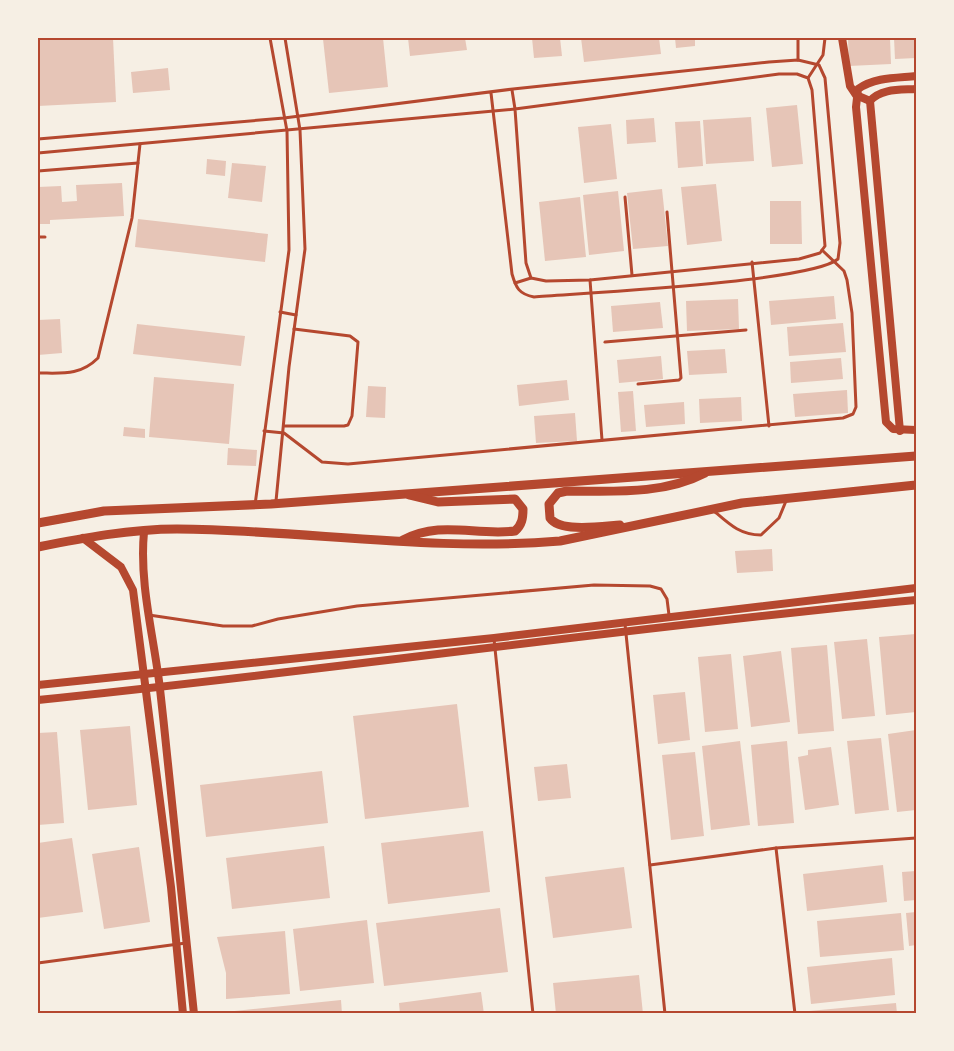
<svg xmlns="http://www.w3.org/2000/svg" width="954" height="1051" font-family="'Source Serif 4',serif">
	<rect width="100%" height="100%" fill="#f6efe4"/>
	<g fill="#e6c5b7">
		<path d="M38,38h75l3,64 -78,4z"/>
		<path d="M336,38h47l5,49 -59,6 -6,-54z"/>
		<path d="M408,38h57l2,12 -57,6z"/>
		<path d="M532,38h28l2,18 -28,2z"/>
		<path d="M581,38h78l2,16 -77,8z"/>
		<path d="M675,38h20v8l-19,2z"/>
		<path d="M848,38h42l1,26 -42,2z"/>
		<path d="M894,38h22v20l-21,1z"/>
		<path d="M168,68l2,22 -37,3 -2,-21z"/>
		<path d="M797,105l6,59 -31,3 -6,-59z"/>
		<path d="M751,117l3,44 -48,3 -3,-44z"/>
		<path d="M654,118l2,24 -29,2 -1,-24z"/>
		<path d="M700,121l3,45 -25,2 -3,-46z"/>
		<path d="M611,124l6,55 -33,4 -6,-56z"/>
		<path d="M207,159l19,2 -1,15 -19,-2z"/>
		<path d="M232,163l34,3 -4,36 -34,-4z"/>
		<path d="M122,183l2,33 -74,4v4h-12v-37l23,-1 1,16 15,-1 -1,-16z"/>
		<path d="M716,184l6,57 -35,4 -6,-58z"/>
		<path d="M662,189l6,57 -35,3 -6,-56z"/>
		<path d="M618,191l6,60 -35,4 -6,-60z"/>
		<path d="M580,197l6,60 -41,4 -6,-59z"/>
		<path d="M770,201h31l1,43h-32z"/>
		<path d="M138,219l130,15 -3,28 -130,-15z"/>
		<path d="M834,296l2,23 -65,6 -2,-24z"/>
		<path d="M738,299l1,30 -52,2 -1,-30z"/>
		<path d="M660,302l3,26 -50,4 -2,-26z"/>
		<path d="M60,319l2,34 -24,2v-35z"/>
		<path d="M843,323l3,29 -57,4 -2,-29z"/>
		<path d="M137,324l108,12 -4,30 -108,-12z"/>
		<path d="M725,349l2,24 -38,2 -2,-24z"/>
		<path d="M661,356l2,23 -44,4 -2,-23z"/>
		<path d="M841,358l2,21 -52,4 -1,-21z"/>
		<path d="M154,377l80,7 -5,60 -80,-7z"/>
		<path d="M567,380l2,20 -50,6 -2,-21z"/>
		<path d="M368,386l18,1 -1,31 -19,-1z"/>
		<path d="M847,390l1,23 -53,4 -2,-23z"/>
		<path d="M633,391l3,40 -15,1 -3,-40z"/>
		<path d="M741,397l1,24 -42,2 -1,-24z"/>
		<path d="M684,402l1,22 -39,3 -2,-22z"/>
		<path d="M575,413l2,28 -41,2 -2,-27z"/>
		<path d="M124,427l21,2v9l-22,-2z"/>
		<path d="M228,448l29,2 -1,16 -29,-1z"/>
		<path d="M772,549l1,22 -36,2 -2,-22z"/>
		<path d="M916,634v78l-30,3 -7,-78z"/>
		<path d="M867,639l8,77 -33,3 -8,-77z"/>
		<path d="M827,645l7,86 -36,3 -7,-86z"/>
		<path d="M781,651l9,71 -39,5 -8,-71z"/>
		<path d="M731,654l7,75 -33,3 -7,-75z"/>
		<path d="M685,692l5,48 -32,4 -5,-49z"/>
		<path d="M457,704l12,103 -104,12 -12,-103z"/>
		<path d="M130,726l7,79 -49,5 -8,-80z"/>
		<path d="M916,730v80l-19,2 -9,-78z"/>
		<path d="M57,732l7,91 -26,2v-92z"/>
		<path d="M881,738l8,72 -34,4 -8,-73z"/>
		<path d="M740,741l10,84 -39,5 -9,-84z"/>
		<path d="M787,741l7,82 -36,3 -7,-81z"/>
		<path d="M831,747l8,58 -34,5 -7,-53 10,-2v-5z"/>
		<path d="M695,752l9,84 -33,4 -9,-85z"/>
		<path d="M567,764l4,34 -33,3 -4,-34z"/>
		<path d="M322,771l6,52 -122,14 -6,-52z"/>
		<path d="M483,831l7,61 -102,12 -7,-61z"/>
		<path d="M72,838l11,74 -45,6v-75z"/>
		<path d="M324,846l6,52 -98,11 -6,-51z"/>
		<path d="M139,847l11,75 -46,7 -12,-75z"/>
		<path d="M883,865l4,37 -80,9 -4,-37z"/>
		<path d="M624,867l8,61 -79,10 -8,-61z"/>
		<path d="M916,871v29l-12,1 -2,-29z"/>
		<path d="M500,908l8,64 -124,14 -8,-63z"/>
		<path d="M916,912v33l-7,1 -3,-33z"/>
		<path d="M901,913l3,37 -84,7 -3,-36z"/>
		<path d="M367,920l7,63 -74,8 -7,-62z"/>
		<path d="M285,931l5,63 -64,5v-26l-9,-36z"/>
		<path d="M892,958l3,37 -84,9 -4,-37z"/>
		<path d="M639,975l4,39h-87l-3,-31z"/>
		<path d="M481,992l3,22h-84l-1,-11z"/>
		<path d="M341,1000l1,14h-117v-2z"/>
		<path d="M896,1003l1,11h-87l-1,-3z"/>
	</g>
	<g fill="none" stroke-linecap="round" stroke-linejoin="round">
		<g stroke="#b5482f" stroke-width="3">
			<path d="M798,38v22"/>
			<path d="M808,78l15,-23 2,-17"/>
			<path d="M38,139l246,-21 229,-29 256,-27 29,-2 21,5 6,13 15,165 -2,16c-27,23 -255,34 -304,38 -15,-3 -18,-9 -22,-23l-21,-181"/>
			<path d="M38,153l477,-44 264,-35h18l11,4 4,12 13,156 -5,7 -21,6 -209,21 -44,1 -15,-3 -5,-15 -11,-154 -3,-19"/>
			<path d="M38,171l100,-8"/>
			<path d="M625,197l7,78"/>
			<path d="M38,237h7"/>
			<path d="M752,262l17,164"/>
			<path d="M590,280l12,160"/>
			<path d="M515,283l16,-5"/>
			<path d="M280,312l16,3"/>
			<path d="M605,342l141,-12"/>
			<path d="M38,373c24,0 42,3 60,-15l34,-140 8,-74"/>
			<path d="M638,384l41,-4 2,-2 -14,-166"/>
			<path d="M285,426h59l4,-1 4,-9 6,-74 -8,-6 -56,-7"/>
			<path d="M264,431l20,2 38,29 26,2 495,-46 10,-4 3,-7 -4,-94 -5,-33 -3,-9 -22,-21"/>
			<path d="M276,501l13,-134 16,-118 -5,-119 -15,-92"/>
			<path d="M255,505l34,-255 -2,-119 -17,-93"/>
			<path d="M714,511c15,13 26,24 47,24l18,-17 7,-17"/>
			<path d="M149,615l74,11h29l26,-7 79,-13 237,-21 56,1 11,3 6,10 2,16"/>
			<path d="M625,624l40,390"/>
			<path d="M494,639l39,375"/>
			<path d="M776,848l19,166"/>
			<path d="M650,865l126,-17 140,-10"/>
			<path d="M38,963l148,-20"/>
		</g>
		<g stroke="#b5482f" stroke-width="8">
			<path d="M842,38l8,48 6,9 14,6"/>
			<path d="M916,76c-19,2 -41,1 -58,13l-2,18 30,315 7,7 23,1"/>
			<path d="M900,431l-30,-330c11,-13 31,-11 46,-12"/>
			<path d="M144,532c-5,52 10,105 16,157 12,108 23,216 34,325"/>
			<path d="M83,538l38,29 12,23 38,297 12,127"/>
			<path d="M38,685l456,-47 422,-50"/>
			<path d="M38,700c293,-30 585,-72 878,-100"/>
		</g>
		<g stroke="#b5482f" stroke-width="9">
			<path d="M38,523l66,-12 167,-7 645,-48"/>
			<path d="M620,525c-16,1 -60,8 -70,-7l-1,-14 9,-11 9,-2c46,0 96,4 138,-18"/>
			<path d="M403,540c38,-20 72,-4 112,-9 7,-6 8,-13 8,-22l-8,-10 -77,3 -29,-7"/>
			<path d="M38,547c45,-9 92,-18 139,-18 127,1 256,23 383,12l182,-38 174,-18"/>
		</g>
	</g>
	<rect width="954" height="1051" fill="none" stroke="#f6efe4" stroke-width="78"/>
	<rect x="39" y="39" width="876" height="973" fill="none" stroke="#b5482f" stroke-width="2"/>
</svg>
